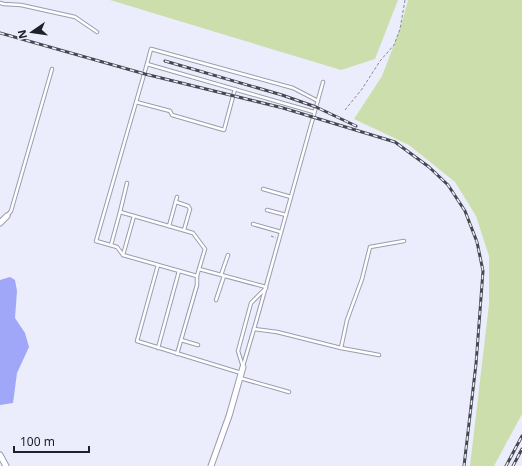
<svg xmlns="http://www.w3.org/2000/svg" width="522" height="466" font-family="'Noto Sans',sans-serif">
	<rect width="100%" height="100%" fill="#ebedfc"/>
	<g fill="#cbdeab">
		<path d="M110,0h288l-23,59 -34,11z"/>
		<path d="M408,0h114v414l-28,52h-24l19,-162v-48l-13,-40 -21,-34 -46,-37 -55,-26 28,-43 18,-47z"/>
	</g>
	<path fill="#a0a6f8" d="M10,277l5,3 2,11 -2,27 10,15 4,14 -12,26 -4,30 -13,2v-125z"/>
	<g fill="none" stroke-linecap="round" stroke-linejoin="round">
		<g stroke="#9b9dae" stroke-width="4.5">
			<g id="lane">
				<path d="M0,3l4,1 17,1 54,12 22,15"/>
				<path d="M147,64l167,48"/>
				<path d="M136,102l34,9 2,4 52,15 11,-41"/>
				<path d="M263,189l28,8"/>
				<path d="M176,202l12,4 2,3 -6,21"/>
				<path d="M267,210l19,5"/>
				<path d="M120,212l7,-29"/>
				<path d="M7,216l4,-5 41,-142"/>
				<path d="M253,224l28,8"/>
				<path d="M169,226l8,-29"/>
				<path d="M111,245l9,-33 14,4"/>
				<path d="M123,255l-6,-8 -21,-6 51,-177 4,-15 142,39 25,13"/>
				<path d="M158,265l-21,76 104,32"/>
				<path d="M199,269l-2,7 -74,-21 11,-39 59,17 12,16 -6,20 67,18"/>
				<path d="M221,275l7,-20"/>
				<path d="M216,300l8,-24"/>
				<path d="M254,329l23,3 64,16 38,7"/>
				<path d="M181,340l17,5"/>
				<path d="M158,348l21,-77"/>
				<path d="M341,348l6,-28 15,-41 8,-32 34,-6"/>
				<path d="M177,354l20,-69v-9"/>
				<path d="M243,366l13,-44 67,-240"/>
				<path d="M243,367l-5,-16 13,-48 15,-15"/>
				<path d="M240,378l49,14"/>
			</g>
		</g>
		<g stroke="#9b9dae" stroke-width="7">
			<g id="street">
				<path d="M0,223l7,-7"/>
				<path d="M0,455l6,11"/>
				<path d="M211,466l18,-50 14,-49"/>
			</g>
		</g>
		<g stroke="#878994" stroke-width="1" stroke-dasharray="3 2" stroke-linecap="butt">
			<path d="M345,110l17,-21 18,-28 14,-16 6,-16 5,-29"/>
			<path d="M271,236l5,2"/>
		</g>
		<use href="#lane" stroke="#fff" stroke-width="2.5"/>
		<use href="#street" stroke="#fff" stroke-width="5"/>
		<g stroke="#464850" stroke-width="3">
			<g id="rail">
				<path d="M0,33l145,41 138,34 112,34 34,25 19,18 17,26 12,31 6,29 -7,93 -12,102"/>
				<path d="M165,61l117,34 34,12 40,19"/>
				<path d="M506,466l16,-30"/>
				<path d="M513,466l9,-17"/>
			</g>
		</g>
		<use href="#rail" stroke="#ebedfc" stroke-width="1.5" stroke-dasharray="4.5" stroke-linecap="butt"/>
	</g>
	<g transform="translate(32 32) rotate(257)" stroke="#ebedfc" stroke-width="3" paint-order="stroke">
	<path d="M0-3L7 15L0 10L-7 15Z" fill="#202128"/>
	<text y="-6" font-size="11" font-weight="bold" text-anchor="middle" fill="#202128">N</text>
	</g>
	<path d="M14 446v6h75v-6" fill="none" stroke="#202128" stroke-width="2"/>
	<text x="20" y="446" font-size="12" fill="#202128" stroke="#ebedfc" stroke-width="3" paint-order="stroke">100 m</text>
</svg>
